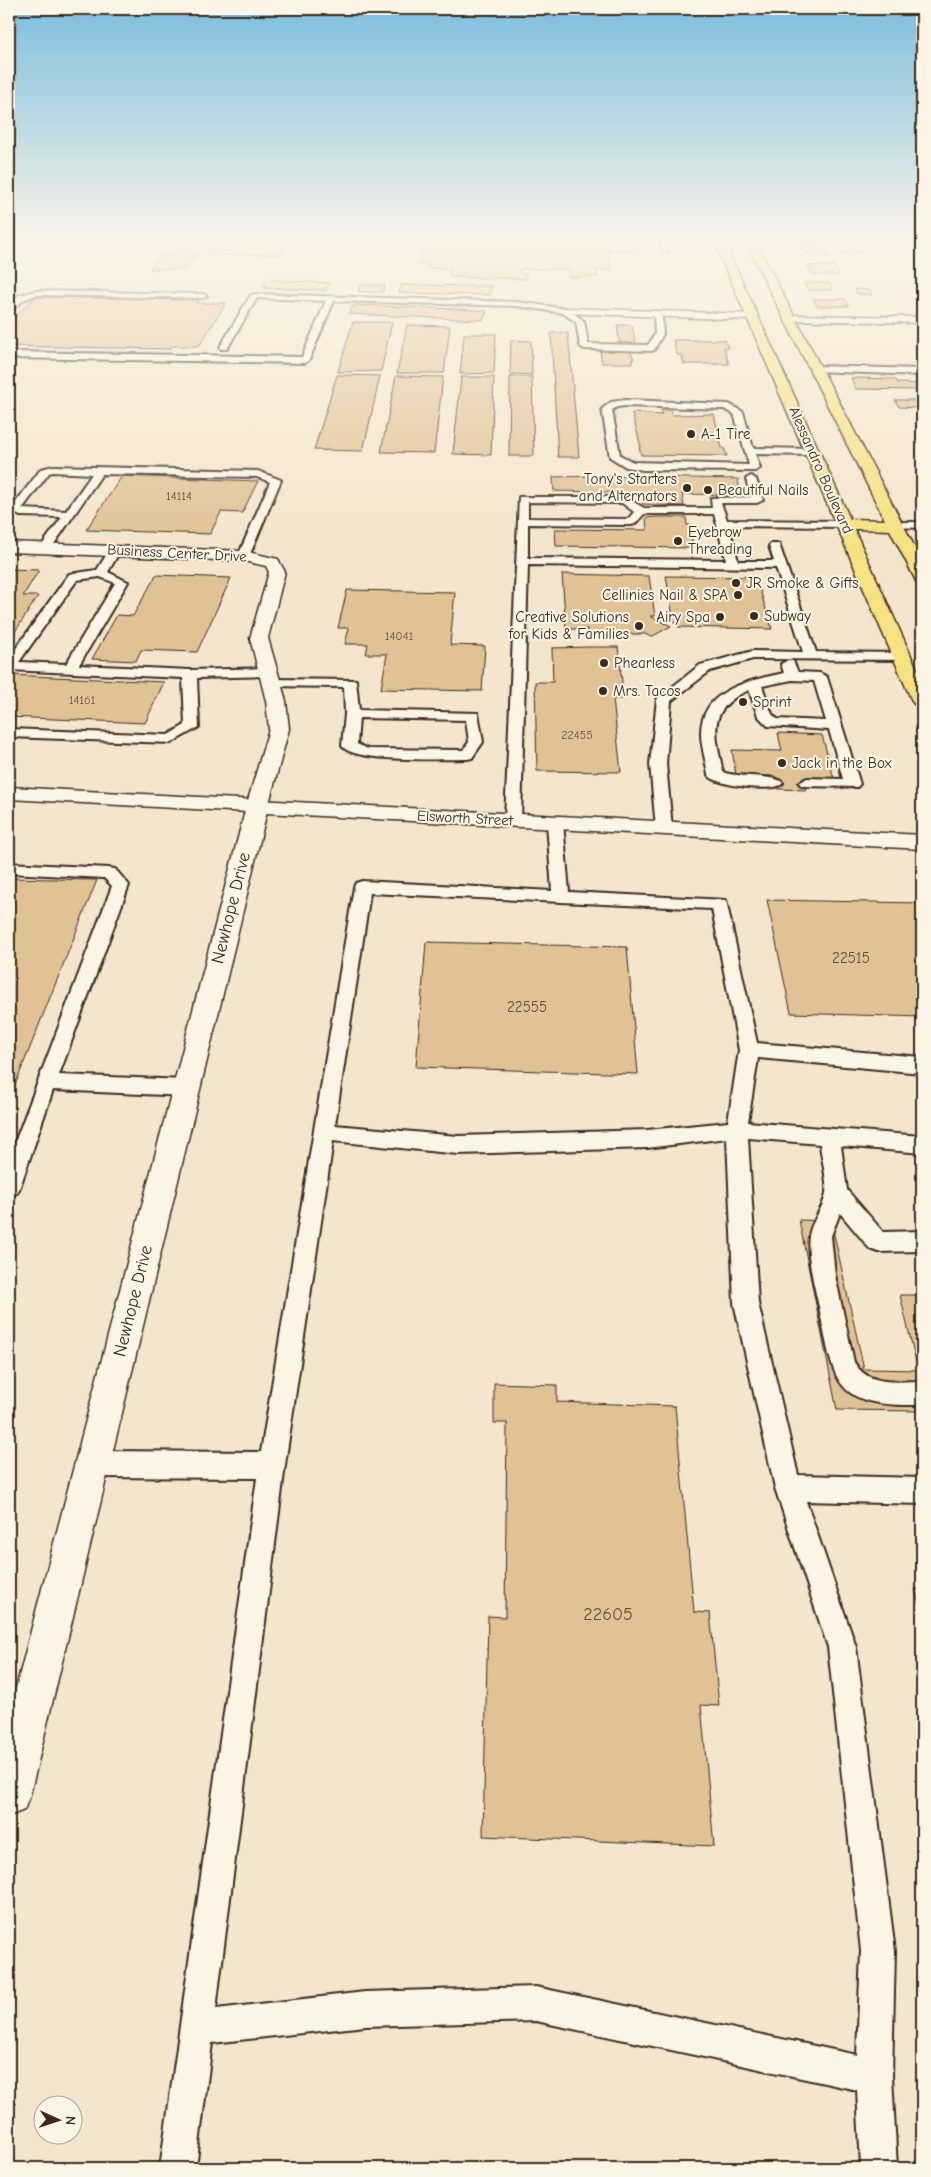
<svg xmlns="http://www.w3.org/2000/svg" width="931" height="2177" font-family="'Comic Neue',sans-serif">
	<rect width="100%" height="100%" fill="#f4e6cd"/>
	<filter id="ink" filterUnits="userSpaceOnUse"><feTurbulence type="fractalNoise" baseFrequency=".02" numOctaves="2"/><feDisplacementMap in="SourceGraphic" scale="10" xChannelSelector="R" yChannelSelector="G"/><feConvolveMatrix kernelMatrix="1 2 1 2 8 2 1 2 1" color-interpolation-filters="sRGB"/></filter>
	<g filter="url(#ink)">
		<g fill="#e1c294" stroke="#3b2a1e">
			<path d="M208,239h81l-8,16 -75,-1 3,-4h6l4,-6h-14z"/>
			<path d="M433,239l201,3 1,4h5l1,4h-33l4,20h-16l2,7h-29l-1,-8h-48v5h6v5l-77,-2 1,-9h-22l1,-3h-10l3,-18h10z"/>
			<path d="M776,239h18l1,4 -18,-1z"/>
			<path d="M802,241h27l3,4h-28z"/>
			<path d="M801,247l13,1 3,4h9l3,5 -18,-1 -1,-2h-6z"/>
			<path d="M838,248h22l3,5 -23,-1z"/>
			<path d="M163,252h35l-12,17h-36z"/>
			<path d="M808,266h26l5,9h-27z"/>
			<path d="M272,280l58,3 -5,7 -60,-2 2,-2h-5l3,-5z"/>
			<path d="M804,283h25l4,7h-25z"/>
			<path d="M360,285h25l-2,7h-25z"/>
			<path d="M401,285l91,1 -2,9 -91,-2z"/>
			<path d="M855,289l14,1 3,5 -14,-1z"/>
			<path d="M35,297l164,3 -3,3h30l-27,43h-27l-3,3 -160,-3v-24z"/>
			<path d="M813,299h32l4,7h-32z"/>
			<path d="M354,305l104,4 29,2 -4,9 -135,-6z"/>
			<path d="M353,322h39l-11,49 -43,1z"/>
			<path d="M407,325l43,1 -6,47h-47z"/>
			<path d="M617,325h15l4,20h-16z"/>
			<path d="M551,333h17l11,124h-21z"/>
			<path d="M464,334h32l-2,39 -34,1z"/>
			<path d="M511,340l20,1 1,34 -22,-1z"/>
			<path d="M673,340h52l3,8h-4l5,16h-45l-2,-9h-5z"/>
			<path d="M600,351h30l4,8h-2l1,4h-31z"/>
			<path d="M337,375l43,1 -17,75 -49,-1z"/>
			<path d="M396,376l47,1 -9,76 -53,-1z"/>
			<path d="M461,377h33l-3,78 -38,-1z"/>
			<path d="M510,377h22l2,79h-25z"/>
			<path d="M851,378l44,1 3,4 24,1v6l-66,-1z"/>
			<path d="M895,400h27v8l-23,-1z"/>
			<path d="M661,410h9l2,5 42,-1 8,34h2l3,8 -86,-1 -2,-8h2l-9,-34 30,2z"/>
			<path d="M122,476l136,5 -16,32 -21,-1 -11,22 -124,-4z"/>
			<path d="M595,476l143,3 2,16 -58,-1 2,12 -29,-1 -12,-1 -2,-11 -87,-2 -1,-14z"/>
			<path d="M656,517h30l1,8h3l3,23 -137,-2 -1,-17 92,1 -1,-12z"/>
			<path d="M9,569l30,1 -16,26h15l-29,45z"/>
			<path d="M562,574l87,2 6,40h-5l21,10 -20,11 -6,-3h-58v-5h-21z"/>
			<path d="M156,575l75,3 -34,74 -56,-2 -5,11 -44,-2 25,-44 16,1z"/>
			<path d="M666,576l90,1 16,52 -94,-2 -1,-4h-3z"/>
			<path d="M347,590l108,2 -5,53 35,1 -3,45 -101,-2 6,-35h-21l2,-10h-23l4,-16h-11z"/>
			<path d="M588,647h30l6,52h-11l8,73 -84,-1 -2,-89h18l-1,-34z"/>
			<path d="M9,675l155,7 -19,41 -136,-6z"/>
			<path d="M778,733l44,2 12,44 -31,-1 3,12 -28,-1 -3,-13 -39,-1 -4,-25 50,1z"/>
			<path d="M9,878l88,2 -88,220z"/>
			<path d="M767,900l155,3v114l-131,-4z"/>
			<path d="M426,942l201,5 11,127 -222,-7z"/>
			<path d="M799,1220l32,1 33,148 58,1v41l-85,-1z"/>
			<path d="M900,1295h22v75h-4z"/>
			<path d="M494,1383l63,2v17l118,4 19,206 16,1 9,93 -18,-1 13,141 -231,-10 5,-220 17,1 2,-194h-13z"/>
			<path d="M915,1589h7v27z"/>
		</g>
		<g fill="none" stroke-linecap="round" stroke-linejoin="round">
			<g stroke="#3b2a1e" stroke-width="4">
				<g id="service">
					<path d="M660,239h7l1,12h-6z"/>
					<path d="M36,291l167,3 4,2 -4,2 -167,-3 -11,4 -16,13v-6l10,-11z"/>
					<path d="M254,294l263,8 51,7 16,12 4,23 60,1 7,-11 -1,-18 4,-2 4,2 1,18 -9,16 -3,1 -67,-2 -4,-3 -4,-24 -13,-9 -46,-7 -183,-5 -25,59 -4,3 -296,-5v-6l293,5 24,-56 -69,-3 -30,51h-6l-1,-2 30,-51z"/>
					<path d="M816,366l106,3v6l-109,-4v-4z"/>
					<path d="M625,400l104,4 14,8 10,36 60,1 5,3 -5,3 -58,-1 5,14 -5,3 -112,-1 -17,-3 -16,-10 -8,-48 9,-7zM625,406l99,3 10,5 15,51 -116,-3 -13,-7 -8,-45 5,-3z"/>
					<path d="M53,466l205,5 23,9 -33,79h-8l-2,-3 32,-74 -13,-5 -155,-3 -52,76 -4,2 -6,-4 22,-31 -42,-1 -10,-6 31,-41zM53,472l39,2 -26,37 -44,-2 27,-36z"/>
					<path d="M751,476l5,3 7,21 -6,3h-36l6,17 118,1 6,3 -6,3 -116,-1 9,35h36l-5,-15 2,-2h8l37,108 87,1 7,4 -2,3 -155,-1 -43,12 -39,30 -5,63 6,64 -2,4h-12l-2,-4 -6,-64 7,-65 43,-34 53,-14 50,1 -27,-84 -248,-3 -7,255 -8,5 -6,-1 -2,-4 14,-323h106l19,11h68l-1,-10 40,-1 -5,-18zM528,502l94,1 12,9 -6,7 -100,-1zM644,514h70l12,46 -198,-2v-34l103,1 4,-1z"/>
					<path d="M896,522h26v6l-30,-1 -2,-2z"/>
					<path d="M114,547l6,4 -12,21 20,10 -49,83 111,5 77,-2 7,4 -7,4 -70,2 2,49 -28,16 -162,-6v-8l159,6 17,-10 -2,-47 -174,-8v-12l60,-84 28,-4 13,-21zM100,577l15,6 -49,81 -47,-2 58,-82z"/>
					<path d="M788,660l5,1 5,11 22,1 7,4 33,107 -3,3 -55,-1 -3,-3 8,-5 36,1 -14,-49 -61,-4 -10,-10 -9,-26c-43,19 -34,44 -26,82 13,6 53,2 60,11 -7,10 -67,3 -75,-8 -2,-14 -7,-28 -7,-42 0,-44 50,-53 83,-60l-3,-9zM792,680l22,1 12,40 -49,-2 -5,-5 -10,-28z"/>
					<path d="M270,679l86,1 3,30 119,3 5,29 -11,16 -5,1c-23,0 -113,4 -125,-13l3,-32 -1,-27 -79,-1 -2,-3 2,-3zM359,718l107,2 3,22 -6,8 -95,-1 -11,-5z"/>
					<path d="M555,818l6,1 2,4 6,69 157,8 31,143 165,14v16l-164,-15 -10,64 174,14v17l-81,-7 6,44 36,42 39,-1v20l-44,1 -8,-3 -30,-36 -9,23 4,39 19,87c14,25 44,19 68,19v24c-89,2 -87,-20 -103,-98 -4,-18 -13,-53 -10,-71 2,-15 15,-28 17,-43 2,-12 -5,-36 -6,-49l-72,-6 10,165 40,172 124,3v26l-116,-3 50,146 39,304 -3,125 5,92h-36l-4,-78 -321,-69 -171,5 -153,17 -16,125h-36l97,-690 -165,-1 -9,-4 -4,-9 4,-9 9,-4 169,1 93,-565 2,-4 6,-2 190,10 -5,-68 2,-4zM370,893l342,16 27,141 -11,72 -81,8 -189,6 -123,-11zM727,1138l7,165 41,185 53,159 33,304 -4,104 -321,-68 -171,5 -149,17 69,-544 48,-324 125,13 189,-6z"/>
					<path d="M9,863l100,5 6,1 14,16 -70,190 127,5 7,2 3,6 -3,6 -7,2 -133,-6 -33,97 -3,6 -8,3v-38l103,-272 -8,-8 -95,-5z"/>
				</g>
			</g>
			<g stroke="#3b2a1e" stroke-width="3">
				<g id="minor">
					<path d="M565,308l187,6 6,3 -6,3 -191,-7v-4z"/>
					<path d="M789,315l133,2v6l-137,-3v-4z"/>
					<path d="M9,542l235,9 34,8 7,13 -17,66 18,63 3,28 -21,78 -238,988 -6,15 -15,6v-101l237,-908 23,-78 -3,-28 -16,-63 19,-66 -3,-6 -22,-5 -235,-9z"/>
				</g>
			</g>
			<g stroke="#3b2a1e" stroke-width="3">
				<path id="tertiary" d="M9,787l913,48v14l-913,-50z"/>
			</g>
			<g stroke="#3b2a1e" stroke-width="3">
				<path id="primary" d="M713,239h10l127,280 35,1 -141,-281h10l168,322v21l-6,-1 -2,-4 -24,-47 -36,-1 68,151v27l-7,-2 -3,-4z"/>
			</g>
			<use href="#service" fill="#fcf5e5" fill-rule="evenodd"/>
			<use href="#minor" fill="#fcf5e5" fill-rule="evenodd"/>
			<use href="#tertiary" fill="#fcf5e5" fill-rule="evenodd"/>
			<use href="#primary" fill="#f6e281" fill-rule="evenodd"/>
		</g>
	</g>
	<linearGradient id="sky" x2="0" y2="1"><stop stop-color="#7cbedf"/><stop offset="0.44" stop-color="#faf4e8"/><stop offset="1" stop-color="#faf4e8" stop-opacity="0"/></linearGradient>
	<rect width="931" height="544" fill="url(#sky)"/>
	<g fill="#3b2a1e" stroke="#fcf5e5" stroke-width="2">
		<circle cx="691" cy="434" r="5"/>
		<circle cx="687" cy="488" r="5"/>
		<circle cx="708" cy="490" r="5"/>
		<circle cx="678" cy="541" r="5"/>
		<circle cx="736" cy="583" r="5"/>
		<circle cx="738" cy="595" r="5"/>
		<circle cx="754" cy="616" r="5"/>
		<circle cx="720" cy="617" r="5"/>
		<circle cx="639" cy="626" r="5"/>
		<circle cx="604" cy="663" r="5"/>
		<circle cx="603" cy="691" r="5"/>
		<circle cx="743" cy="702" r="5"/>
		<circle cx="782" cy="763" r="5"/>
	</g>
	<g text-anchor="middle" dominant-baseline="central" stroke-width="4" stroke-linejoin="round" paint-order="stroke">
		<g font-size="12" fill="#64503c">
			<text x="179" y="496">14114</text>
			<text x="399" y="636">14041</text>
			<text x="82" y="700">14161</text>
			<text x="577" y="735">22455</text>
		</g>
		<g font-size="15" fill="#3b2a1e" stroke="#fcf5e5" text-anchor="start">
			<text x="701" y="434">A-1 Tire</text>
			<text x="677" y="479" text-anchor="end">Tony's Starters<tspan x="677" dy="17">and Alternators</tspan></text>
			<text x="718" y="490">Beautiful Nails</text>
			<text x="688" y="532">Eyebrow<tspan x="688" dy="17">Threading</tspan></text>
			<text x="746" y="583">JR Smoke &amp; Gifts</text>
			<text x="728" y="595" text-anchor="end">Cellinies Nail &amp; SPA</text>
			<text x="764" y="616">Subway</text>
			<text x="629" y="617" text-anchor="end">Creative Solutions<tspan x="629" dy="17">for Kids &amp; Families</tspan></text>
			<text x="710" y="617" text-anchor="end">Airy Spa</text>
			<text x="614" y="663">Phearless</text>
			<text x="613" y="691">Mrs. Tacos</text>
			<text x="753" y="702">Sprint</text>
			<text x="792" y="763">Jack in the Box</text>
		</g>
		<g font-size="15" fill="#3b2a1e" stroke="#fcf5e5">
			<text transform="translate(821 470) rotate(66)">Alessandro Boulevard</text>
			<text transform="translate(177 553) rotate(3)">Business Center Drive</text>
			<text transform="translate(465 818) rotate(3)">Elsworth Street</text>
		</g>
		<g font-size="15" fill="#64503c">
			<text x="851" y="958">22515</text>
			<text x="527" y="1007">22555</text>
		</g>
		<g font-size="18" fill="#3b2a1e" stroke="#fcf5e5">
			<text transform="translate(231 908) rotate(-76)">Newhope Drive</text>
			<text transform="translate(133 1301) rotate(-76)">Newhope Drive</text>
		</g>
		<g font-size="18" fill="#64503c">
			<text x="608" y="1614">22605</text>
		</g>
	</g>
	<rect width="931" height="2177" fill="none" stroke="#fcf5e5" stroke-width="30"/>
	<rect x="15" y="15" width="901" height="2147" fill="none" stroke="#3b2a1e" stroke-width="2" filter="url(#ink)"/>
	<g transform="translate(58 2120) rotate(93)"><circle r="24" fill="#fcf5e5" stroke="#afa495"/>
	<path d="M0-4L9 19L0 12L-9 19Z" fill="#3b2a1e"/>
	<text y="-8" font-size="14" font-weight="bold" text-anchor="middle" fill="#3b2a1e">N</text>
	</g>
</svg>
